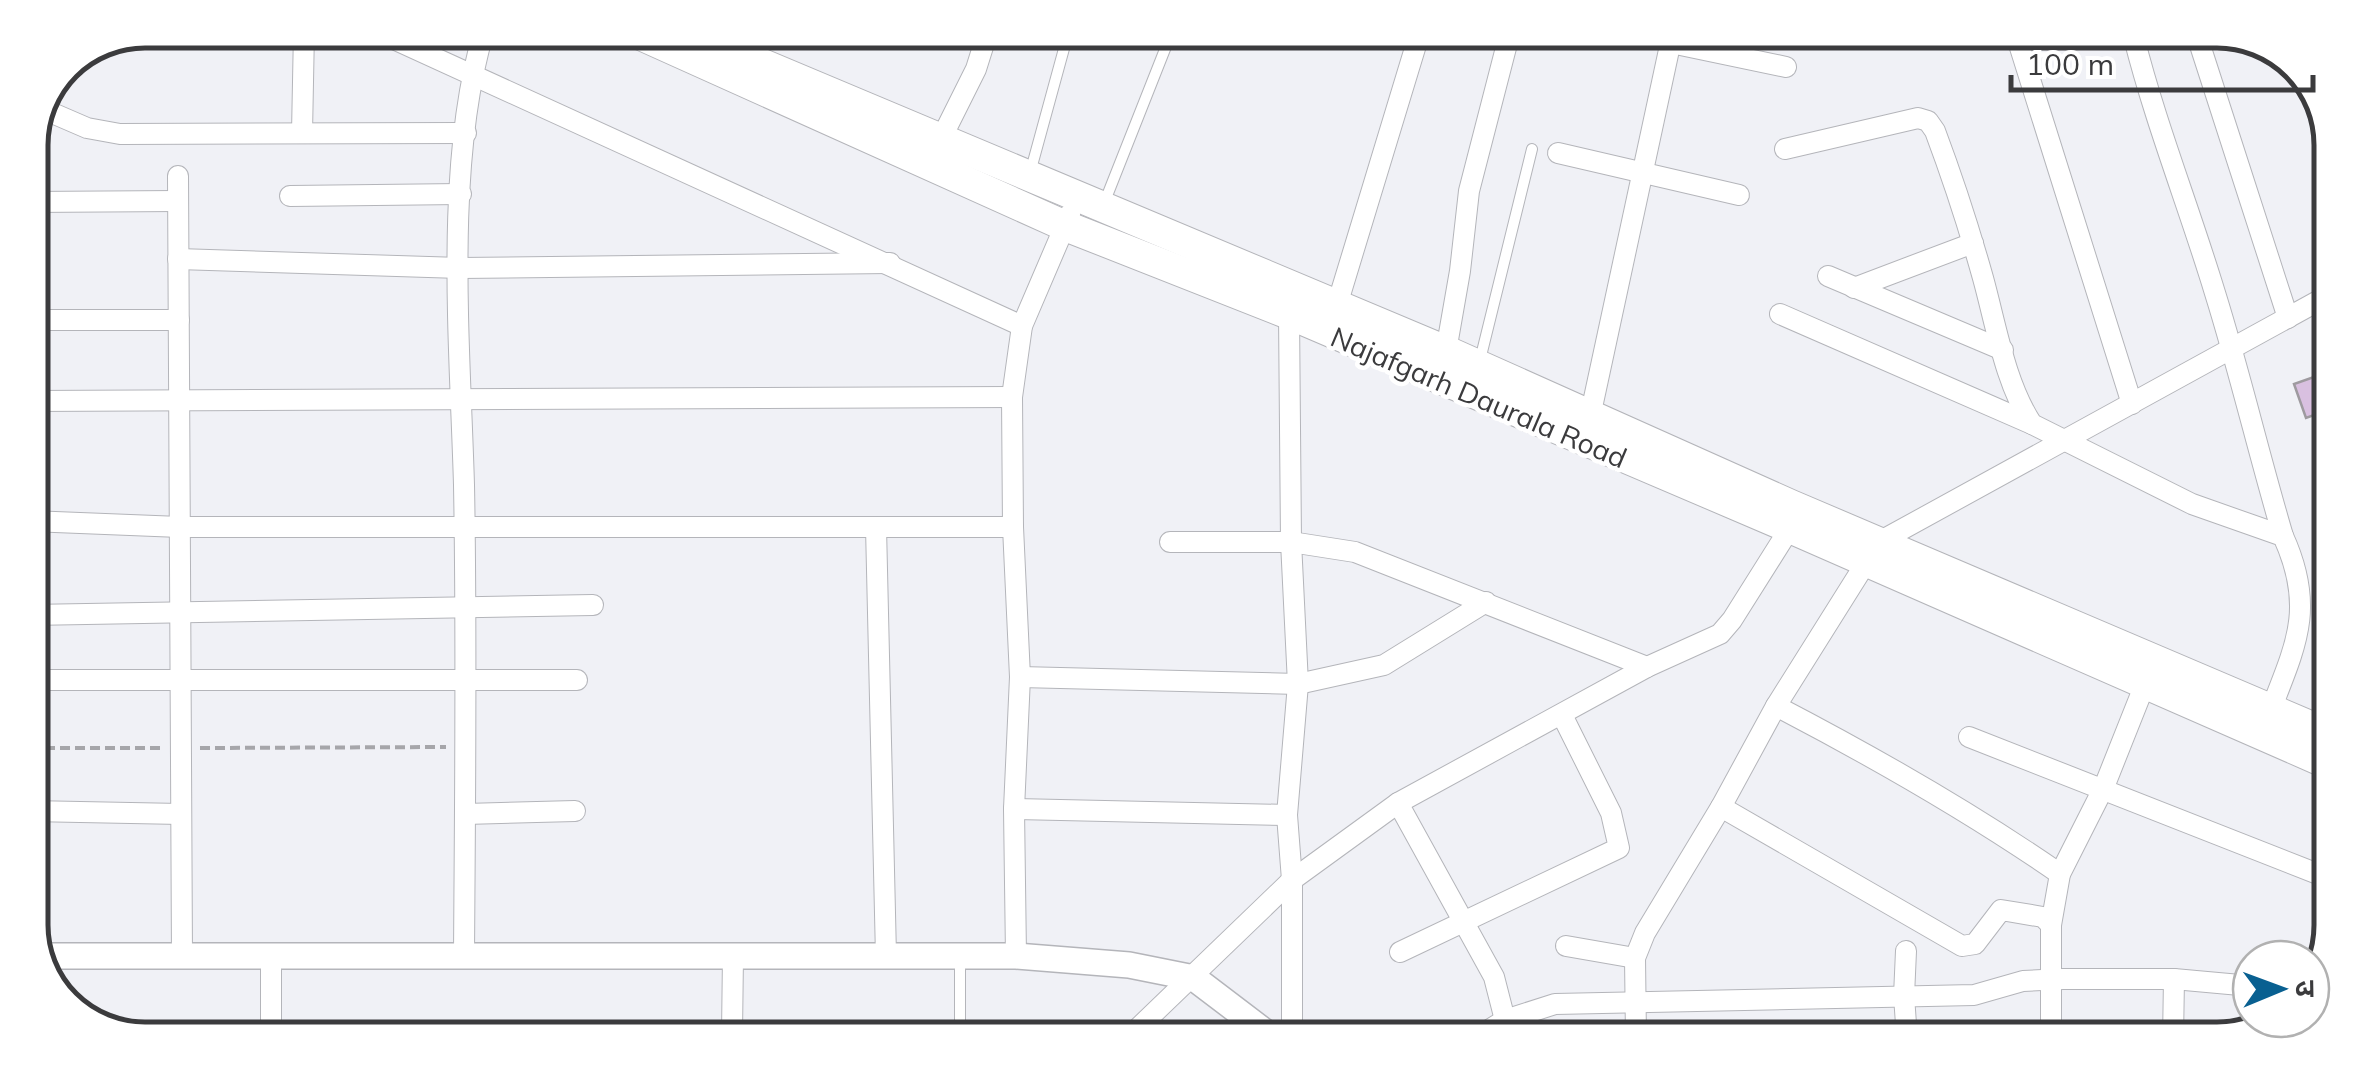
<svg xmlns="http://www.w3.org/2000/svg" width="2361" height="1069" font-family="Mulish,'Noto Sans Devanagari',sans-serif">
	<rect width="100%" height="100%" fill="#f0f1f6"/>
	<path fill="#d9c0e0" stroke="#9e9a9f" stroke-width="2.5" d="M2328,372v38l-22,8 -12,-34z"/>
	<g fill="none" stroke-linecap="round" stroke-linejoin="round">
		<g stroke="#b4b5ba" stroke-width="12">
			<g id="service">
				<path d="M1030,173l38,-139"/>
				<path d="M1103,206l68,-172"/>
				<path d="M1480,360l52,-211"/>
				<path d="M960,957v77"/>
			</g>
		</g>
		<g stroke="#b4b5ba" stroke-width="22">
			<g id="minor">
				<path d="M376,31l646,295"/>
				<path d="M2017,38l115,366"/>
				<path d="M2134,38c22,87 55,169 81,255 25,80 44,162 68,243"/>
				<path d="M2198,39l90,279"/>
				<path d="M1671,43l115,24"/>
				<path d="M43,109l44,19 33,6 346,-1"/>
				<path d="M302,133l2,-102"/>
				<path d="M942,137l34,-68 11,-35"/>
				<path d="M1785,149l133,-31 10,3 7,10c18,48 34,97 48,147 13,47 22,105 49,146l160,80 91,32c32,70 14,107 -12,173"/>
				<path d="M1558,153l181,42"/>
				<path d="M178,176l4,780"/>
				<path d="M290,196l171,-2"/>
				<path d="M30,202l148,-1"/>
				<path d="M178,259l282,9 430,-5"/>
				<path d="M1828,276l175,74"/>
				<path d="M1854,288l119,-45"/>
				<path d="M1337,305l82,-270"/>
				<path d="M1289,314l2,228 7,142 -11,131 5,65v155"/>
				<path d="M1780,314l252,110"/>
				<path d="M30,320h149"/>
				<path d="M1446,351l14,-80 9,-80 40,-155"/>
				<path d="M30,401l982,-4"/>
				<path d="M1588,426l84,-390"/>
				<path d="M30,521l150,6h833"/>
				<path d="M876,527l10,429"/>
				<path d="M1170,542h121l64,10 292,115"/>
				<path d="M30,615l563,-10"/>
				<path d="M1020,677l278,7 86,-19 102,-63"/>
				<path d="M30,680h547"/>
				<path d="M1776,706c98,51 193,105 284,168"/>
				<path d="M1969,737l354,139"/>
				<path d="M1398,803l96,174 11,43"/>
				<path d="M1721,807l241,139 13,-2 26,-34 42,7 8,8v113"/>
				<path d="M1014,809l273,6"/>
				<path d="M30,811l151,3"/>
				<path d="M465,814l110,-3"/>
				<path d="M2051,925l9,-51 44,-87 41,-103"/>
				<path d="M1566,946l69,12"/>
				<path d="M1906,951l-2,45 3,42"/>
				<path d="M1400,952l219,-104 -8,-35 -49,-98"/>
				<path d="M464,956c1,-157 3,-314 0,-471 -4,-139 -20,-322 20,-454"/>
				<path d="M1016,956l-2,-147 6,-132 -7,-150 -1,-130 10,-71 48,-112"/>
				<path d="M2261,1019v6"/>
				<path d="M271,1031v-75"/>
				<path d="M732,1033l1,-77"/>
				<path d="M1132,1034l160,-154 106,-77 249,-136 73,-33 12,-14 58,-92"/>
				<path d="M1479,1036l26,-16 50,-16 419,-9 49,-14 40,-2h111l77,7"/>
				<path d="M1636,1037l-1,-79 10,-25 76,-126 55,-101 103,-164 450,-247"/>
				<path d="M2173,1039l1,-60"/>
			</g>
		</g>
		<g stroke="#b4b5ba" stroke-width="28">
			<path id="tertiary" d="M39,956h977l113,9 65,13 75,57"/>
		</g>
		<g stroke="#b4b5ba" stroke-width="32">
			<g id="primary">
				<path d="M634,32l429,193 226,89 501,214 534,234"/>
				<path d="M686,32l765,321 340,152 533,227"/>
			</g>
		</g>
		<g stroke="#a6a6aa" stroke-width="4" stroke-dasharray="10 5" stroke-linecap="butt">
			<path d="M30,748h131"/>
			<path d="M200,748l246,-1"/>
		</g>
		<use href="#service" stroke="#fff" stroke-width="10"/>
		<use href="#minor" stroke="#fff" stroke-width="20"/>
		<use href="#tertiary" stroke="#fff" stroke-width="25"/>
		<use href="#primary" stroke="#fff" stroke-width="30"/>
	</g>
	<g text-anchor="middle" dominant-baseline="central" stroke-width="9" stroke-linejoin="round" paint-order="stroke">
		<g font-size="28" fill="#3b3b3d" stroke="#fff">
			<text transform="translate(1479 397) rotate(23)">Najafgarh Daurala Road</text>
		</g>
	</g>
	<path d="M0 0H2361V1069H0ZM145 48H2217A97 97 0 0 1 2314 145V925A97 97 0 0 1 2217 1022H145A97 97 0 0 1 48 925V145A97 97 0 0 1 145 48Z" fill="#fff" fill-rule="evenodd"/>
	<path fill="none" stroke="#3b3b3d" stroke-width="5" d="M145 48H2217A97 97 0 0 1 2314 145V925A97 97 0 0 1 2217 1022H145A97 97 0 0 1 48 925V145A97 97 0 0 1 145 48Z"/>
	<g transform="translate(2281 989) rotate(89)"><circle r="48" fill="#ffffff" stroke="#b1b1b1" stroke-width="2.5"/>
	<path d="M0-8L18 38L0 25L-18 38Z" fill="#096091"/>
	<text y="-15" font-size="28" font-weight="bold" text-anchor="middle" fill="#3b3b3d">उ</text>
	</g>
	<path d="M2011 75v15h302v-15" fill="none" stroke="#3b3b3d" stroke-width="5"/>
	<text x="2026" y="75" font-size="30" fill="#3b3b3d" stroke="#ffffff" stroke-width="8" paint-order="stroke">100 m</text>
</svg>
